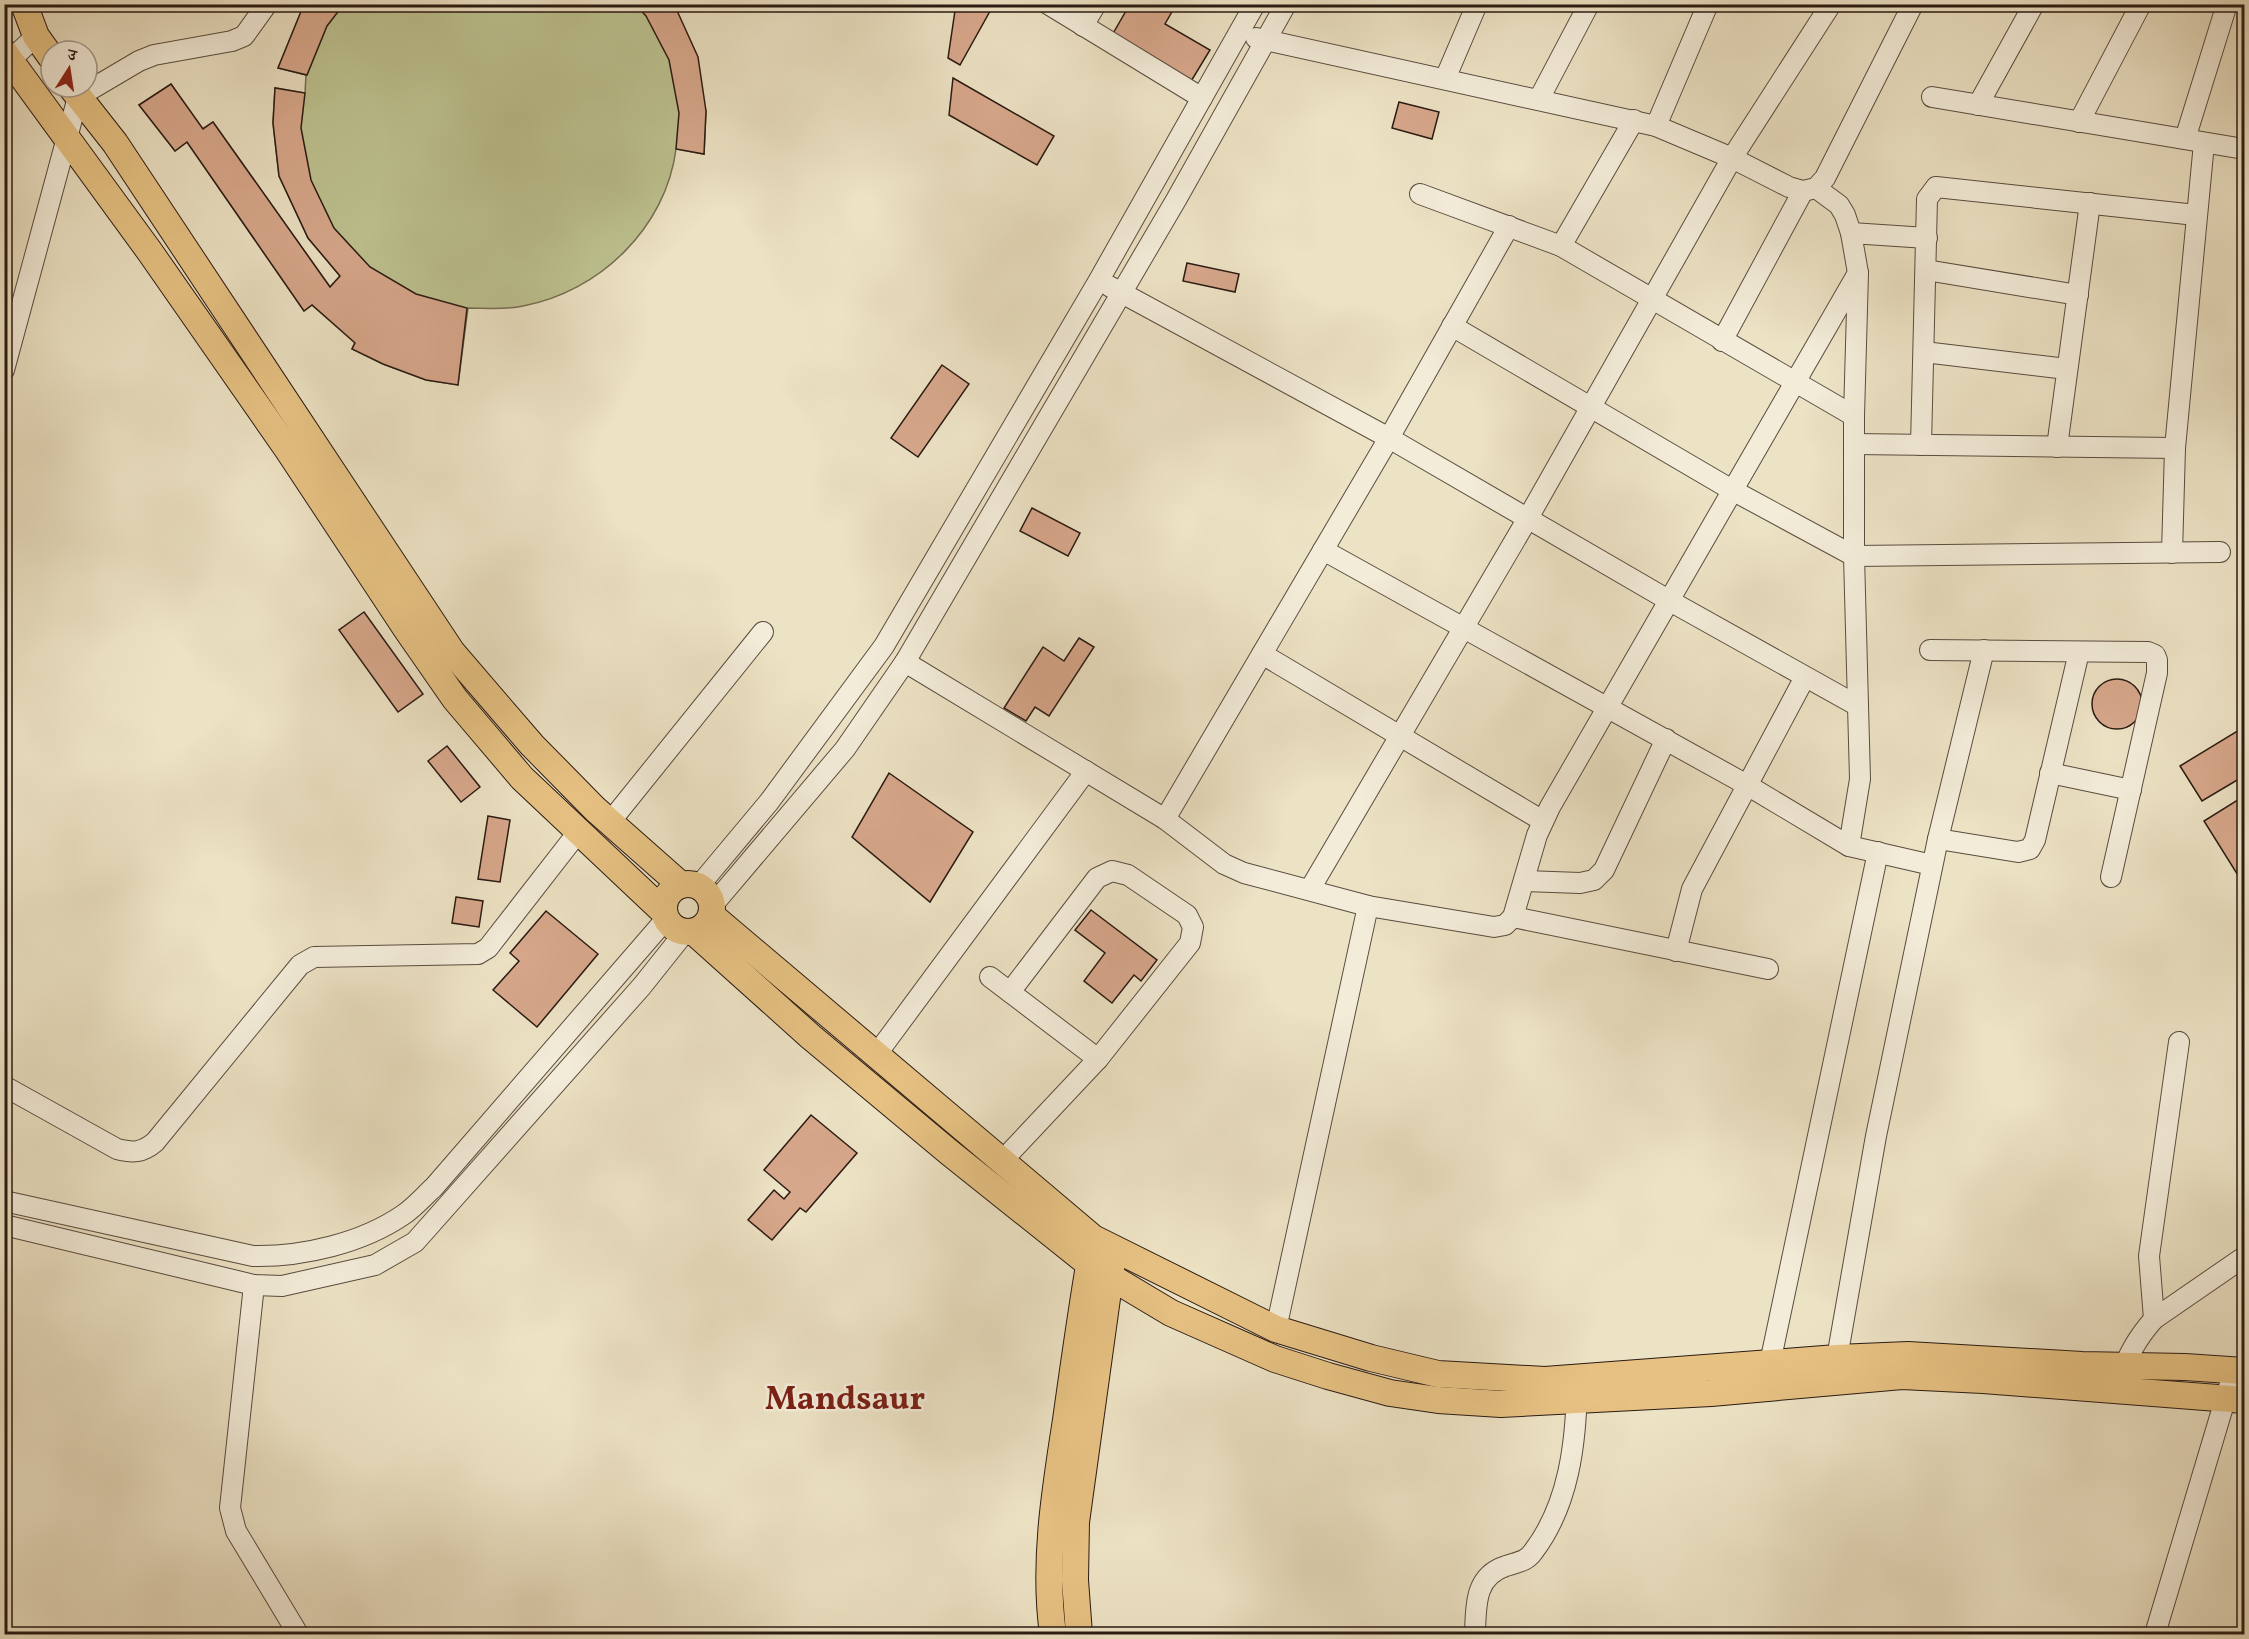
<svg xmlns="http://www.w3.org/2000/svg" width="2249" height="1639" font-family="Vollkorn,'Noto Serif Devanagari',serif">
	<rect width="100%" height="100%" fill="#ece2c4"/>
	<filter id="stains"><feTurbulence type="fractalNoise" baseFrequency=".00333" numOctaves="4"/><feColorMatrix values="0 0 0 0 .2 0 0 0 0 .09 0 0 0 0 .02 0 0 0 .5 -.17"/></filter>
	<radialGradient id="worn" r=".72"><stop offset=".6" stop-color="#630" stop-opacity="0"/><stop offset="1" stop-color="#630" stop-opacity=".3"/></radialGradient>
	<path fill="#bdc290" stroke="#746e52" stroke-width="1.5" d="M304,5h370l32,106 -2,43 -28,-5c-10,79 -77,143 -153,157 -18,4 -38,2 -55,2l-10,77 -32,-5 -43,-16 -31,-15 3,-7 -43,-37 -8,6 -117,-169 -12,9 -36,-46 32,-21 31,45 11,-7 117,165 10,-11 -32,-38 -29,-62 -6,-53 2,-35 30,5 1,-18 -28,-7z"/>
	<g fill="#d7a78b" stroke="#2a1a13" stroke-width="1.5">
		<path d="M304,4h40l-17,22 -20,49 -29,-7z"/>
		<path d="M635,4h39l24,53 8,54 -2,43 -28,-5 3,-36 -10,-53 -23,-44z"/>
		<path d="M956,4h38l-34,61 -12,-7z"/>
		<path d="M1130,4h34l9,6 -8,14 45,26 -20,33 -79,-46z"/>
		<path d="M953,78l101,58 -17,29 -88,-50z"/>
		<path d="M171,84l32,45 10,-7 117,165 10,-11 -32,-38 -29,-62 -6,-53 2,-35 30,5 -4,35 10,52 23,48 36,39 46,27 51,14 -9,77 -32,-5 -43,-16 -31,-15 3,-6 -43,-38 -8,6 -117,-169 -12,9 -36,-46z"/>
		<path d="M1399,102l40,10 -7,27 -40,-11z"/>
		<path d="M1187,263l52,11 -4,18 -52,-11z"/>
		<path d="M942,365l27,19 -51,73 -27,-19z"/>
		<path d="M1032,508l48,25 -12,23 -48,-25z"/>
		<path d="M364,612l59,82 -25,18 -59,-82z"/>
		<path d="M1079,638l15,9 -45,69 -14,-9 -9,14 -22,-13 39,-61 21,14z"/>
		<circle cx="2117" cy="704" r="25"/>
		<path d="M2244,727v49l-42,25 -22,-35z"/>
		<path d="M447,746l33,41 -19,15 -33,-41z"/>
		<path d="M889,773l84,59 -43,70 -78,-65z"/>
		<path d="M2244,796v89l-40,-64z"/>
		<path d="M488,816l22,4 -10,62 -22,-3z"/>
		<path d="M456,897l27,4 -4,26 -27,-4z"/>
		<path d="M1091,910l66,50 -16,21 -7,-6 -22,28 -28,-22 21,-28 -30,-23z"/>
		<path d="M546,911l52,43 -61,73 -44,-37 26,-29 -9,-8z"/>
		<path d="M811,1115l46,38 -51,59 -6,-4 -28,32 -24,-20 26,-30 10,9 6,-7 -26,-22z"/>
	</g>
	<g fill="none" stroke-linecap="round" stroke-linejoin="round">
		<g stroke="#5a4c3f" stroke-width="22">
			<g id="minor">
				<path d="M1048,4l154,94"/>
				<path d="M1083,26l13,-22"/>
				<path d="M1256,38l400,88 76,32 57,29 14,4 13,-3 9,-10 88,-174"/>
				<path d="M4,66l32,-30"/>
				<path d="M1445,79l32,-75"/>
				<path d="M1932,97l312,52"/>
				<path d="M1539,99l50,-95"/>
				<path d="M1978,105l56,-101"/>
				<path d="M2079,122l62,-118"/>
				<path d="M1656,126l52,-122"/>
				<path d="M2185,139l42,-135"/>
				<path d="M1816,188l23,17 6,10 6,18 7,40 -4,143v140l6,223 -11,67"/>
				<path d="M1420,194l141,52 293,170"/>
				<path d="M1851,233l76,5"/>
				<path d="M1561,246l73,-126"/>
				<path d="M1926,270l152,25"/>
				<path d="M1109,286l280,152 281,163 188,105"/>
				<path d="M1452,326l280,164 122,66 366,-4"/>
				<path d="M1722,341l81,-150"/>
				<path d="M1924,352l143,17"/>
				<path d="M4,370l74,-273 61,-36 15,-6 78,-14 12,-5 23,-32"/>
				<path d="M1854,444l321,4"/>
				<path d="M1921,445l6,-246 9,-12 260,28"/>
				<path d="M2057,447l33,-244"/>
				<path d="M1323,550l424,235 102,61 83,19"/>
				<path d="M2172,553l3,-105 29,-305"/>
				<path d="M1930,650l218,2 7,3 2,5v13l-46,204"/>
				<path d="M1262,654l281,167"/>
				<path d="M905,662l260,157 59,45 20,9 124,33 126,21 11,-2 8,-8 24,-82 13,-28 308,-534"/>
				<path d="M2050,773l81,17"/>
				<path d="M1165,819l224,-381 120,-212"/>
				<path d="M610,822l153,-190"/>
				<path d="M1938,839l80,13 12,-3 5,-9 44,-188"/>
				<path d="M1525,881l55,2 14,-3 10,-10 62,-131"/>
				<path d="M698,887l71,-85 115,-156 215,-366 156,-276"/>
				<path d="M1310,889l218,-371 204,-360 99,-154"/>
				<path d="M712,906l133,-157 60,-87 271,-462 110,-196"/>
				<path d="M1513,917l255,52"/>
				<path d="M1676,951l16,-62 113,-212"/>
				<path d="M990,977l108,82"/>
				<path d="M876,1055l210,-284"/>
				<path d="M4,1086l113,63c16,4 25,4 38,-7l145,-177 14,-8 164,-3 10,-6 91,-117"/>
				<path d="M1002,1161l96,-102 92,-116 3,-16 -6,-12 -59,-40 -16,-4 -15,7 -87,114"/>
				<path d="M4,1201l249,55c50,1 109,-13 150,-41 12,-8 21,-19 31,-28l232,-268"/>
				<path d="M4,1225l250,60 28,1 93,-21 40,-23 227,-256 43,-54"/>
				<path d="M254,1285l-24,223 6,23 62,103"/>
				<path d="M2154,1319l-5,-63 30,-214"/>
				<path d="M1276,1329l92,-423"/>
				<path d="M1837,1358l39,-222 62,-297 46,-189"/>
				<path d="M1770,1363l108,-511"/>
				<path d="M2121,1377c6,-22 18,-41 33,-58l90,-62"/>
				<path d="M1475,1634c1,-27 -1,-58 31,-68 11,-4 20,-4 27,-14 36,-47 43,-109 44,-166"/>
				<path d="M2155,1634l79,-264"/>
			</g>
		</g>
		<g stroke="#2a1a13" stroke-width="28">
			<g id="major">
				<path d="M24,4l12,32 15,21"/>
				<path d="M4,52l146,200 138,198 119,180 48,69 67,79 141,133"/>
				<path d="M71,87l44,56 337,509 80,93 63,64 86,76"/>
				<circle cx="688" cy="908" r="24"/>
				<path d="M711,915l382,323 183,91 95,29 67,16 107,6 292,-22 71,-3 174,10 103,2 59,4"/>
				<path d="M694,932l117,105 139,116 139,111 82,49 104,46 53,17 62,17 48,7 63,4 210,-11 191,-17 81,4 261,20"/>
				<path d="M1053,1634c-10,-70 2,-144 13,-214 8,-57 16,-115 26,-172"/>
				<path d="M1079,1634l-4,-54 1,-58 36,-260"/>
			</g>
		</g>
		<use href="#minor" stroke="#f3ecd9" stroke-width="20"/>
		<use href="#major" stroke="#e6c182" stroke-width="26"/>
	</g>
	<g text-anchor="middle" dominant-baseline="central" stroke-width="5" stroke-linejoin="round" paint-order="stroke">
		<g font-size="33" font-weight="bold" fill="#7a1f14" stroke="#f3ecd9">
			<text x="845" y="1401">Mandsaur</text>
		</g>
	</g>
	<rect width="2249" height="1639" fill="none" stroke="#ece2c4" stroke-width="24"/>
	<rect x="6" y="6" width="2237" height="1627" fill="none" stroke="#2a1a13" stroke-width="3"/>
	<rect x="12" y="12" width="2225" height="1615" fill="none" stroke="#2a1a13" stroke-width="1.5"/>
	<g transform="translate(69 69) rotate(12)"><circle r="28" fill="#f3ecd9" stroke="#a3988a" stroke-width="1.5"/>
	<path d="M0-4.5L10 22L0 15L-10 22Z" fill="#8f2418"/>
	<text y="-9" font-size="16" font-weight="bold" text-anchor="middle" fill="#2a1a13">उ</text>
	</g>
	<rect width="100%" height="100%" filter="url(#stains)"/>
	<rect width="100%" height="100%" fill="url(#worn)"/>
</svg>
